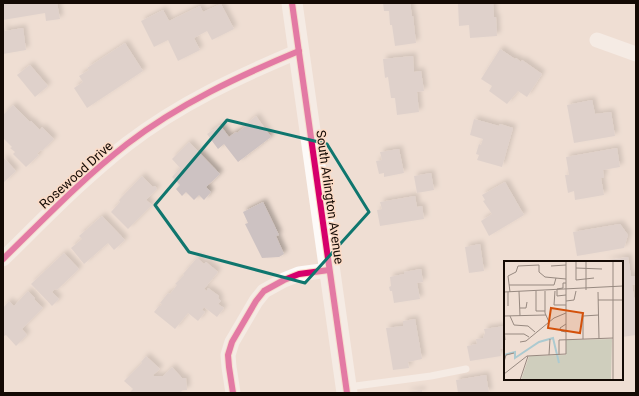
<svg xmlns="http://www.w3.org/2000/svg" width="639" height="396" font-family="Roboto,sans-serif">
	<defs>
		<filter id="shadow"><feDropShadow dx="3.5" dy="-3.5" stdDeviation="2" flood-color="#0004"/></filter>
	</defs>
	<rect width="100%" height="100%" fill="#efded3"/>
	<g fill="#cdc2c2" filter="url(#shadow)">
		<path d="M3,3h54l3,16 -14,2 -1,-8 -42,7z"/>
		<path d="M383,3h27l2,13h1l3,27 -21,3 -3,-21h-2l-1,-14h-5z"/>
		<path d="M458,3h35l1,14h2l1,19 -27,2 -1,-13 -10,1z"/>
		<path d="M221,4l13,25 -22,11 -5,-9 -13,7 6,12 -22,11 -10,-21 -14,7 -13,-26 22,-11 6,11 31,-15 3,6z"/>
		<path d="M3,22l2,9 18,-3 3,22 -23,4z"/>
		<path d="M125,43l18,28 -56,37 -13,-20 9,-6 -4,-6 10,-6 -2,-2z"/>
		<path d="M500,49l15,10 1,-1 5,4 1,-2 20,14 -15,23 -9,-6 -11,13 -18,-13 3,-5 -11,-7z"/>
		<path d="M413,56l1,16 7,-1 3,20 -7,1 2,20 -22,3 -2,-17h-4l-3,-21 -3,1 -2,-19z"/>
		<path d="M30,65l18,21 -13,11 -18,-22z"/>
		<path d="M592,100l3,14 16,-2 4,24 -41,7 -7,-38z"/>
		<path d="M13,105l17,17 1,-1 9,9 2,-3 12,12 -12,12 -1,-1 -4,4 2,1 -13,12 -13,-13 2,-2 -5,-4 2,-1 -9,-9v-23z"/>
		<path d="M256,116l15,21 -33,25 -14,-18 -6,5 -11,-15 13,-9 9,12 7,-5 1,1 9,-7 -1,-1z"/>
		<path d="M474,119l25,7 1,-2 13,4 -11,39 -25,-7 2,-5 -3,-1 3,-10 2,1 2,-6 -13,-4z"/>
		<path d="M189,142l31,32 -14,13 5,5 -7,8 -5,-5 -5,5 -8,-8 -4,4 -6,-7 4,-4 -8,-8 8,-9 -8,-9z"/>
		<path d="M617,148l3,19 -17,3 1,8h-3l3,17 -29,5 -1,-9 -6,2 -3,-18h4l-3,-18z"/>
		<path d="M399,149l5,24 -20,4v-4l-5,1 -3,-13 6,-1 -2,-8z"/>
		<path d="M3,157l13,14 -13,12z"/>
		<path d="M431,173l3,17 -17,3 -3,-17z"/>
		<path d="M142,176l11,11 2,-1 2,3 -11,11 6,5 -24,24 -17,-17 9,-10 -1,-2z"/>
		<path d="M505,182l19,33 -35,21 -8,-15 11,-7 -9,-13 2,-1 -3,-5z"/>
		<path d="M415,196l2,11 5,-1 2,13 -44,7 -3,-16 5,-1 -2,-7z"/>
		<path d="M263,202l16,33 -3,1 8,18 -5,3 -17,1 -17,-34 3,-1 -5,-11z"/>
		<path d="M102,216l23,24 -11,10 -6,-7 -24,21 -13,-16 11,-9 -3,-3z"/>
		<path d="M620,224l8,11 -4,13 -47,8 -4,-24z"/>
		<path d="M480,244l4,27 -15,2 -4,-26z"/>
		<path d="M64,253l15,16 -22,21 -2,-1 -3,3 7,7 -7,7 -21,-22z"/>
		<path d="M628,257l3,19h4l1,5v3l-4,1 4,24v26l-14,2v-75l-19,-1z"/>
		<path d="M197,258l7,6 2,-2 12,10 -14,17 3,2 1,-3 11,8 -1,2 3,3 -3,3 6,4 -7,9 -13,-10 -2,3 3,2 -7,9 -10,-8 -13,16 -21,-17 5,-6h1l2,-2 -2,-1 8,-10 2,1 7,-9 -2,-1 9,-9 -1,-1z"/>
		<path d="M421,269l2,13 -6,1 3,16 -26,4 -2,-12h-2l-1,-4 2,-1 -1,-9 14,-3v-2z"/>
		<path d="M28,291l7,7 -1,1 9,9 -21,21 5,6 -11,11 -10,-11 -2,1 -1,-1v-22l1,-1 -1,-4 6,-7 5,5z"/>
		<path d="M415,319l7,40 -14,3 1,6 -16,2 -7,-42 17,-2v-5z"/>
		<path d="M505,326v22l-5,1 1,7 -31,5 -3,-15 10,-2 -1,-5 7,-1 2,-5 -1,-4z"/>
		<path d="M146,356l14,13 -7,6 1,1h9l9,-9 10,11h4l1,12h-4l-3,3h-51l4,-4 -9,-8 18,-18 -1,-1z"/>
		<path d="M486,375l3,18h-31l-2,-13z"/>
		<path d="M422,390v3h-15v-1z"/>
	</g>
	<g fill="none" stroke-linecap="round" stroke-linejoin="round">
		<path stroke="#fdfaf8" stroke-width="7" d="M348,387l83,-11 35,-7"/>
		<g stroke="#fdfaf8" stroke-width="15">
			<path d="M597,40l39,14"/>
			<path d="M3,259c40,-39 79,-80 124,-115 52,-40 112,-68 172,-93"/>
			<path d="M233,393l-4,-26 -1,-12 4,-13 24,-41 8,-10 20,-11 15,-6 30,-4"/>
		</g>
		<path stroke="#fdfaf8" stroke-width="21" d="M292,3l55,390"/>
		<g stroke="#fcdbc6" stroke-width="8">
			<g id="cycleway">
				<path d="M292,3l55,390"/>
				<path d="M3,259c40,-39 79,-80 124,-115 52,-40 112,-68 172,-93"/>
				<path d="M233,393l-4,-26 -1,-12 4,-13 24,-41 8,-10 20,-11 15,-6 30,-4"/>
			</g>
		</g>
		<use href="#cycleway" stroke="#d6006c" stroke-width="6"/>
	</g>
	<path d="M0 0H639V396H0ZM227,120l100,24 42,68 -64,71 -116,-31 -34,-47z" fill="#efded3" fill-opacity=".55" fill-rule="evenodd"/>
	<path fill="none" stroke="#0f766e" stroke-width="3" stroke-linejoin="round" d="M227,120l100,24 42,68 -64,71 -116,-31 -34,-47z"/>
	<g text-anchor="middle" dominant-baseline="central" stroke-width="3" stroke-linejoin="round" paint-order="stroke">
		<g font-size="13" fill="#140a04" stroke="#fcdbc6">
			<text transform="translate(76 175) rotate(-42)">Rosewood Drive</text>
			<text transform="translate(330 197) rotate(82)">South Arlington Avenue</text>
		</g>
	</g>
	<g transform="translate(504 261)">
		<rect width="119" height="119" fill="#efded3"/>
		<path d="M108,78l-1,41h-90l8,-24 37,-1v-15z" fill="#cfcebd"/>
		<path fill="none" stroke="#accad0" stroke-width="2" d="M0,94l11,-3v6l24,-16 14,-4 6,25"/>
		<path fill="none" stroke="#978980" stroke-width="1" d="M62,0v29M72,0v19l18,-2M82,0v29M109,0v26M47,5l15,-1M72,7l26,1M5,24h45l2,-7M15,30l1,25M32,30v20h9M41,30v22l4,9M51,30l-1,14h12M0,31l119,-6M4,31v14M6,31l-2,-16 8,-4 2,-6 21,-1v7l6,5 21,2M94,31l1,47M53,32v-4l6,-1v-5h3M53,32v3l9,-1M94,39h25M62,40l8,-1 2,-9M16,47h6l1,-6M0,55l42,-1M6,55l4,9 14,1 7,6M79,55v23M79,55l16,-1M62,63l-6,4 1,3 5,1M0,67l1,12M0,73h20l5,3M16,81l6,-1 28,-23 12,-5M45,94l1,-16M55,94v-15l54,-2M0,101l2,-7 8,-2M0,113l23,-18 39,-2v-64M16,119l8,-24M109,119v-93"/>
		<path fill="#d3510b" fill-opacity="0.15" stroke="#d3510b" stroke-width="2" d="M47,47l32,5 -3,20 -32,-5z"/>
		<rect width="119" height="119" fill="none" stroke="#140a04" stroke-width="2"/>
	</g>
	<rect width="639" height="396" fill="none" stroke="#140a04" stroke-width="8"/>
</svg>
